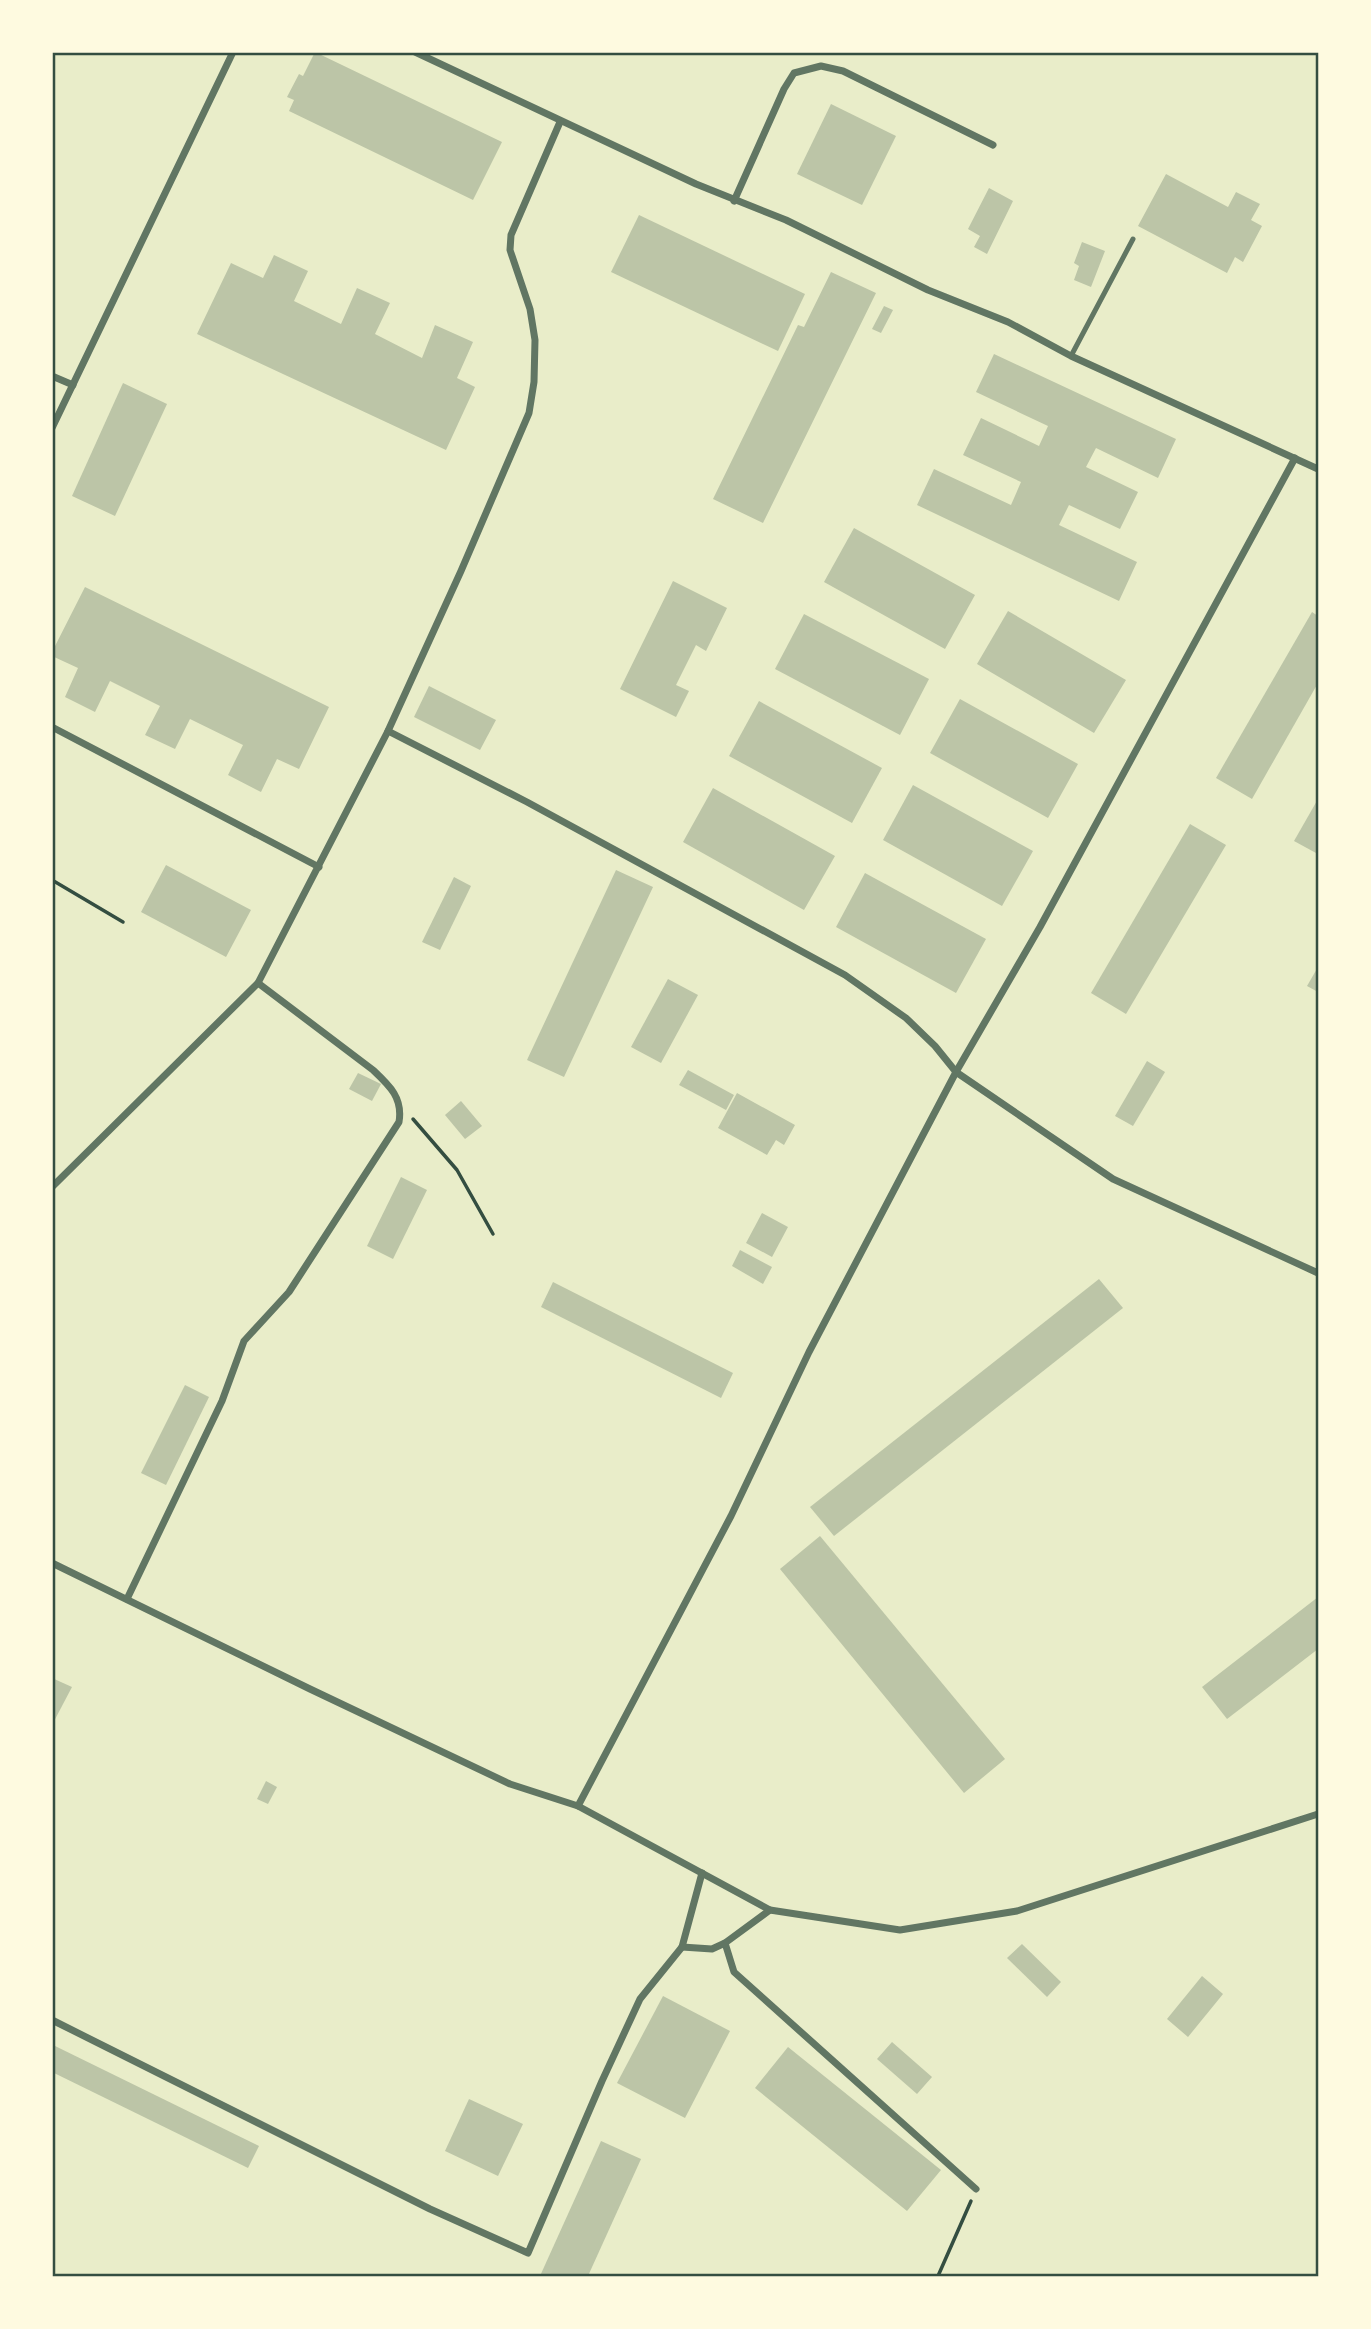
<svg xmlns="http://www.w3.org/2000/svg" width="1371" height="2329" font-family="'Exo 2',sans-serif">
	<rect width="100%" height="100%" fill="#e9edc9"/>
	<g fill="#bcc5a7">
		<path d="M315,52l187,90 -29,58 -184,-89 5,-11 -7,-3 12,-23 4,2z"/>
		<path d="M831,104l65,32 -34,69 -65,-31z"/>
		<path d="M1166,174l62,33 8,-15 24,12 -9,16 11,6 -19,36 -8,-5 -8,16 -89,-47z"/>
		<path d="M989,188l24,13 -26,53 -13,-7 6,-11 -12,-7z"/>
		<path d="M639,215l166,79 -27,57 -167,-79z"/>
		<path d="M1082,242l23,9 -14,36 -17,-7 5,-14 -5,-3z"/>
		<path d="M274,255l34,16 -14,30 47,23 16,-36 33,15 -15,31 47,24 13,-33 38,17 -16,36 18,9 -29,63 -249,-116 34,-71 32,15z"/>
		<path d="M831,272l45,21 -113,230 -50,-24 85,-174 6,2z"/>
		<path d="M884,306l9,4 -12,23 -9,-4z"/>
		<path d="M994,354l182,85 -18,39 -62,-30 -10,19 52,25 -18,37 -51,-24 -10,20 78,37 -18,39 -202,-96 17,-36 77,36 10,-23 -58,-27 18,-37 58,28 9,-20 -72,-34z"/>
		<path d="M123,383l44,21 -52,112 -43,-20z"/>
		<path d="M854,528l121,67 -30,54 -121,-67z"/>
		<path d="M673,581l54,27 -21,43 -10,-6 -20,40 13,6 -13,26 -56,-28z"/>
		<path d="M85,587l244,120 -30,62 -22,-10 -16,33 -33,-17 15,-30 -53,-26 -15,30 -30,-14 15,-29 -50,-25 -15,31 -30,-15 13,-29 -26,-12v-4z"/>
		<path d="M1008,611l118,69 -32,53 -117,-69z"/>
		<path d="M1312,612l6,4v67l-66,116 -36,-21z"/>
		<path d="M804,614l125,65 -29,56 -125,-66z"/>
		<path d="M429,686l67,34 -16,30 -66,-33z"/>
		<path d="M960,699l118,65 -30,54 -118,-65z"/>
		<path d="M759,701l123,67 -30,55 -123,-67z"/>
		<path d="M913,785l120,66 -31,55 -119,-66z"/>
		<path d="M713,788l122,68 -31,54 -121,-68z"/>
		<path d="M1318,799v50l-2,4 -22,-12z"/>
		<path d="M1190,824l36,21 -100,169 -35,-21z"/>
		<path d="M166,865l85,45 -25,47 -85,-45z"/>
		<path d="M616,870l37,17 -89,190 -37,-17z"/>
		<path d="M865,873l121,66 -30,54 -120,-66z"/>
		<path d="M454,877l17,9 -31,64 -18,-8z"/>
		<path d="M1318,967v25l-11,-6z"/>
		<path d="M668,979l30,16 -37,68 -30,-16z"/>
		<path d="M1147,1061l18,11 -32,54 -18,-10z"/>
		<path d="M688,1070l46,25 -8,15 -47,-25z"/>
		<path d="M358,1073l23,11 -9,17 -23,-12z"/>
		<path d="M737,1093l58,32 -11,20 -8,-5 -9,15 -49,-27z"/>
		<path d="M461,1101l21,25 -17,13 -20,-24z"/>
		<path d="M401,1177l26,13 -34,69 -26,-13z"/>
		<path d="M762,1213l26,14 -16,30 -26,-14z"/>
		<path d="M740,1250l32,17 -9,17 -31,-18z"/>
		<path d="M1099,1279l24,29 -289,228 -24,-29z"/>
		<path d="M553,1282l180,91 -12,25 -180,-91z"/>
		<path d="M185,1385l24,12 -43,88 -25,-12z"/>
		<path d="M820,1536l185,223 -41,34 -184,-224z"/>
		<path d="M1318,1597v52l-91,70 -25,-32z"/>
		<path d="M52,1678l20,9 -20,38z"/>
		<path d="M266,1781l11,6 -9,17 -11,-5z"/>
		<path d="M1022,1944l39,38 -14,15 -40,-39z"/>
		<path d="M1202,1976l21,18 -35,43 -21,-18z"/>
		<path d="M663,1996l67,35 -45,87 -68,-35z"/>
		<path d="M892,2042l40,35 -15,17 -40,-35z"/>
		<path d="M53,2045l206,101 -11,22 -196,-96z"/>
		<path d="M788,2047l153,123 -34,41 -152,-123z"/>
		<path d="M469,2099l54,25 -25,52 -53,-25z"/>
		<path d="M601,2141l40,18 -53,117h-48z"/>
	</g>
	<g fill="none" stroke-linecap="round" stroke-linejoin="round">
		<g stroke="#344e41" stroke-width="3.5">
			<path d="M52,880l71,42"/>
			<path d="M413,1119l44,51 36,64"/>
			<path d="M938,2276l33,-75"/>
		</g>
		<path stroke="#617663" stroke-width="5" d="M1071,356l62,-117"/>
		<g stroke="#617663" stroke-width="7">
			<path d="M415,52l281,132 90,36 142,70 80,32 63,34 247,113"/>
			<path d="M734,201l50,-112 10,-16 27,-7 22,5 150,74"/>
			<path d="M52,376l21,9"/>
			<path d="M52,428l181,-376"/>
			<path d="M52,727l267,140"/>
			<path d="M388,731l139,71 318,173 61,43 29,28 21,26 157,107 205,94"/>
			<path d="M52,1187l206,-204 130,-252 73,-160 68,-158 5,-31 1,-42 -5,-31 -20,-59 1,-15 49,-113"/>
			<path d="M52,1563l258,126 200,95 68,22 192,104"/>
			<path d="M127,1599l95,-198 22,-60 45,-49 110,-170c4,-24 -9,-36 -26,-52l-115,-87"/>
			<path d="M578,1806l153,-290 78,-164 147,-280 84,-145 255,-469"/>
			<path d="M725,1943l9,29 242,217"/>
			<path d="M682,1947l30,2 13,-6 45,-33 130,20 117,-19 301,-97"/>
			<path d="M52,2020l378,189 98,44 74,-172 38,-82 42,-52 20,-74"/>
		</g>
	</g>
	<rect width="1371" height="2329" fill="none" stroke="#fefae0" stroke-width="108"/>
	<rect x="54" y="54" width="1263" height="2221" fill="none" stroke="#344e41" stroke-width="2.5"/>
</svg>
